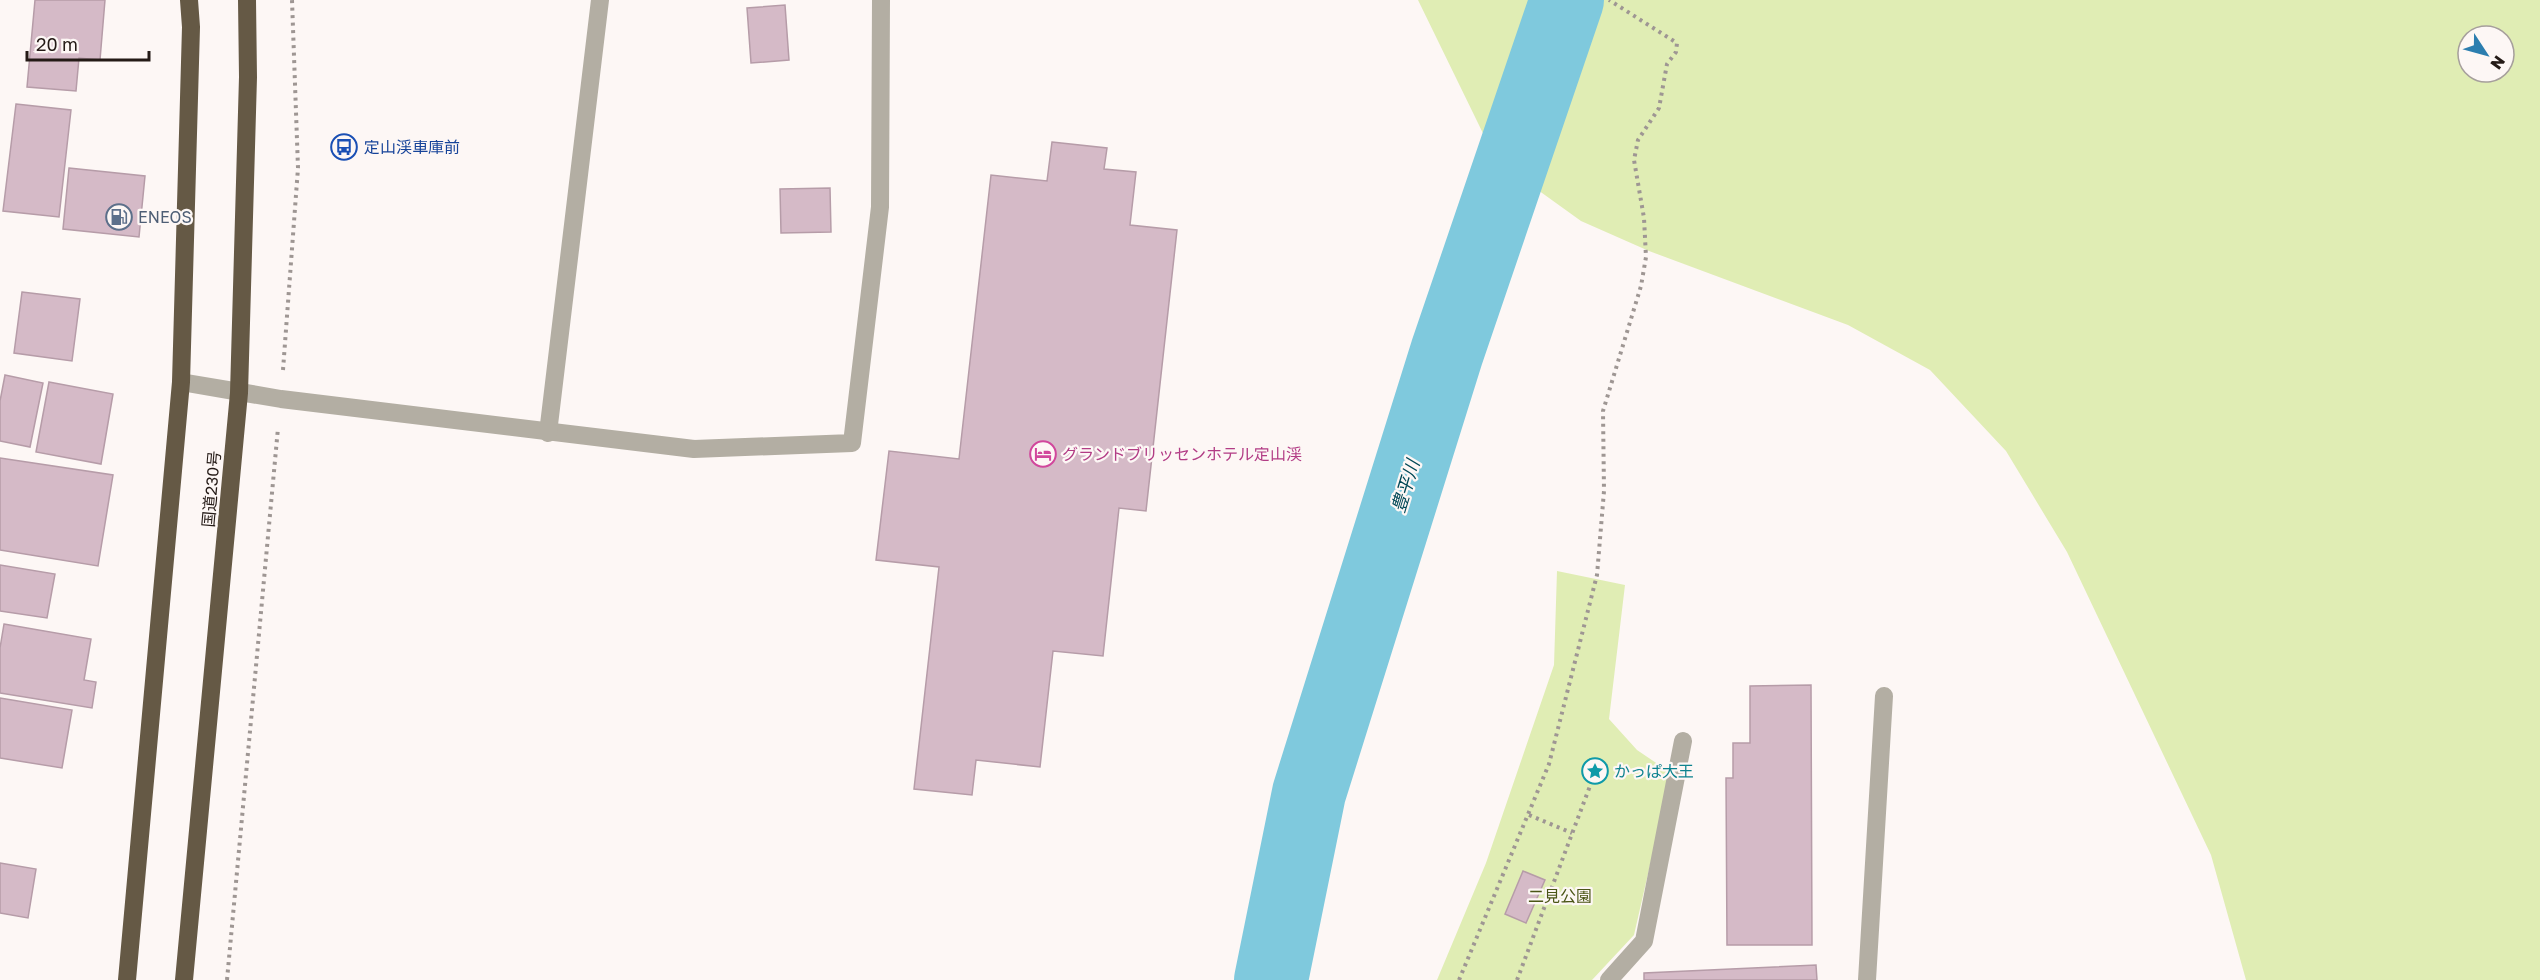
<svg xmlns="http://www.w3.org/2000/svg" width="2540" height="980" font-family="'Golos Text','Noto Sans JP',sans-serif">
	<rect width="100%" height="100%" fill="#fdf7f5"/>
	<g fill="#e0edb4" fill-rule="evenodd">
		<path d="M1418,0h1122v980h-294l-35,-125 -144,-303 -61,-101 -76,-81 -82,-45 -199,-74 -68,-30 -85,-61zM2468,36h36v36h-36z"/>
		<path d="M1557,571l68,14 -16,134 28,31 34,23 -37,162 -42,45h-155l49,-117 68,-198z"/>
	</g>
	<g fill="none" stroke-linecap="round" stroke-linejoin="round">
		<path stroke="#7fc9dd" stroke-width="74" d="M1271,980l38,-187 138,-441 120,-352"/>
	</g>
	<g fill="#d5bac7" stroke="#b69ca8" stroke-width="1.5">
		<path d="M35,0h70l-5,60 -21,-2 -3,33 -49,-4z"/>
		<path d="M785,5l4,55 -38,3 -4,-55z"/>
		<path d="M16,104l55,6 -12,107 -56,-6z"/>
		<path d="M1052,142l55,6 -3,21 32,3 -6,53 47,5 -31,281 -27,-3 -16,148 -50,-5 -13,116 -64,-7 -4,35 -58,-6 25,-222 -63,-7 13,-109 70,8 32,-284 56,6z"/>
		<path d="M69,168l76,8 -6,61 -76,-8z"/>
		<path d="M830,188l1,44 -50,1 -1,-44z"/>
		<path d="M22,292l58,7 -8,62 -58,-8z"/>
		<path d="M5,375l38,8 -13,64 -30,-6v-40z"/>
		<path d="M49,382l64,12 -12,70 -65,-12z"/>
		<path d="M0,458l113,17 -15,91 -98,-16z"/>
		<path d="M0,565l55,9 -8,44 -47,-7z"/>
		<path d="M4,624l87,15 -7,41 12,2 -4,26 -92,-15v-45z"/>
		<path d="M1811,685l1,260h-85l-1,-167h7v-35h17v-57z"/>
		<path d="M0,698l72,12 -10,58 -62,-10z"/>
		<path d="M1590,759l17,6 -6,17 -17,-5z"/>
		<path d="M0,863l36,6 -8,49 -28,-5z"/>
		<path d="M1523,871l22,9 -19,43 -21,-9z"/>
		<path d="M1816,965l1,15h-173v-7z"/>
	</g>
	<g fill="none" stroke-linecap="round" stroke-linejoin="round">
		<g stroke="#9e9693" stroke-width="4" stroke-dasharray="3 4.5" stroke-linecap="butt">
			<path d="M283,370l15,-202 -6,-168"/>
			<path d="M1529,815l43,18"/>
			<path d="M227,980l51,-552"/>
			<path d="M1459,980l90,-216 48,-189 7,-84 -1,-80 38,-125 5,-29 -2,-39 -10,-58 4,-20 21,-32 8,-44 9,-12 1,-9 -68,-43"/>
			<path d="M1517,980l73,-194"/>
		</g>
		<g stroke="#b3aea3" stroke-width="18">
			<path d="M181,382l100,17 413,50 158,-6 28,-236 1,-207"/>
			<path d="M548,433l52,-433"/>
			<path d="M1609,980l35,-39 39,-200"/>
			<path d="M1867,980l17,-284"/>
		</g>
		<g stroke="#655945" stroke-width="18">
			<path d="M127,980l54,-598 10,-355 -2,-27"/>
			<path d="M184,980l55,-587 9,-316 -1,-77"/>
		</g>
	</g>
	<defs>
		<g id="bus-ring" transform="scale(1.35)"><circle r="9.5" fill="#fdf7f5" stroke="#1a4fb4" stroke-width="1.5"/><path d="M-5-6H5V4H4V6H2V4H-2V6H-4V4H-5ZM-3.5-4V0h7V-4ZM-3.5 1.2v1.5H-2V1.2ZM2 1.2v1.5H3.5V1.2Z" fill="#1a4fb4"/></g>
		<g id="fuel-ring" transform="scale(1.35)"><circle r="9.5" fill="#fdf7f5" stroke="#5c6f8a" stroke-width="1.5"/><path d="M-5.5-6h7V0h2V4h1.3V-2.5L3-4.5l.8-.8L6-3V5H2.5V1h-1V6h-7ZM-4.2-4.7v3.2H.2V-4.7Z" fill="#5c6f8a"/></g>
		<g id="hotel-ring" transform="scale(1.35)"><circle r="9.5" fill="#fdf7f5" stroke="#d1479c" stroke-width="1.5"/><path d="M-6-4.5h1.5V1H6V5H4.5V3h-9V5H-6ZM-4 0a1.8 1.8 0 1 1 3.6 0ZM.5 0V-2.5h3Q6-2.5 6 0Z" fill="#d1479c"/></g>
		<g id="sight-ring" transform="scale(1.35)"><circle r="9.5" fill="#fdf7f5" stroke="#0f9aa8" stroke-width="1.5"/><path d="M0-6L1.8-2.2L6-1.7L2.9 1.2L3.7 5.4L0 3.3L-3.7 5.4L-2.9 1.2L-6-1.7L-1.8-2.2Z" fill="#0f9aa8"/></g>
	</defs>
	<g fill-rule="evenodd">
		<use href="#bus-ring" x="344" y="147"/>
		<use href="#fuel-ring" x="119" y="217"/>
		<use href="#hotel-ring" x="1043" y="454"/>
		<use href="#sight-ring" x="1595" y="771"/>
	</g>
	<g text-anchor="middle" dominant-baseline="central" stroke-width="4.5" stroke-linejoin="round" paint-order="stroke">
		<g font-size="16" fill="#164399" stroke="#fdf7f5" text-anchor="start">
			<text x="364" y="147">定山渓車庫前</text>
		</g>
		<g font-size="16" fill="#4e5e75" stroke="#fdf7f5" text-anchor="start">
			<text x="138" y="217">ENEOS</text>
		</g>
		<g font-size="16" fill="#b23c85" stroke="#fdf7f5" text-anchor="start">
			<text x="1062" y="454">グランドブリッセンホテル定山渓</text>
		</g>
		<g font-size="16" fill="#241a16" stroke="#fdf7f5">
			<text transform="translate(211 489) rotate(-85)">国道230号</text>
		</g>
		<g font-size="16" fill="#0d838f" stroke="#fdf7f5" text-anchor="start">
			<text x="1614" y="771">かっぱ大王</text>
		</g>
		<g font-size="16" fill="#4b5616" stroke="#fdf7f5">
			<text x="1560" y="896">二見公園</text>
		</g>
		<g font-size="18" font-style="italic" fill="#014856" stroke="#fdf7f5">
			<text transform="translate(1405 486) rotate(-73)">豊平川</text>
		</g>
	</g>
	<g transform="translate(2486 54) rotate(126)"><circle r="28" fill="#fdf7f5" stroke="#a69f9c" stroke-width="1.5"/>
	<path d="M0-4.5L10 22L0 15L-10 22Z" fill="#2c7eaf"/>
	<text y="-9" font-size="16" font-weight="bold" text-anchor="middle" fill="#241a16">N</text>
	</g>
	<path d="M27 51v9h122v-9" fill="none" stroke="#241a16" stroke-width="3"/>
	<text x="36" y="51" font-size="18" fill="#241a16" stroke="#fdf7f5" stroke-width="4.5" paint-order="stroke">20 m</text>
</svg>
